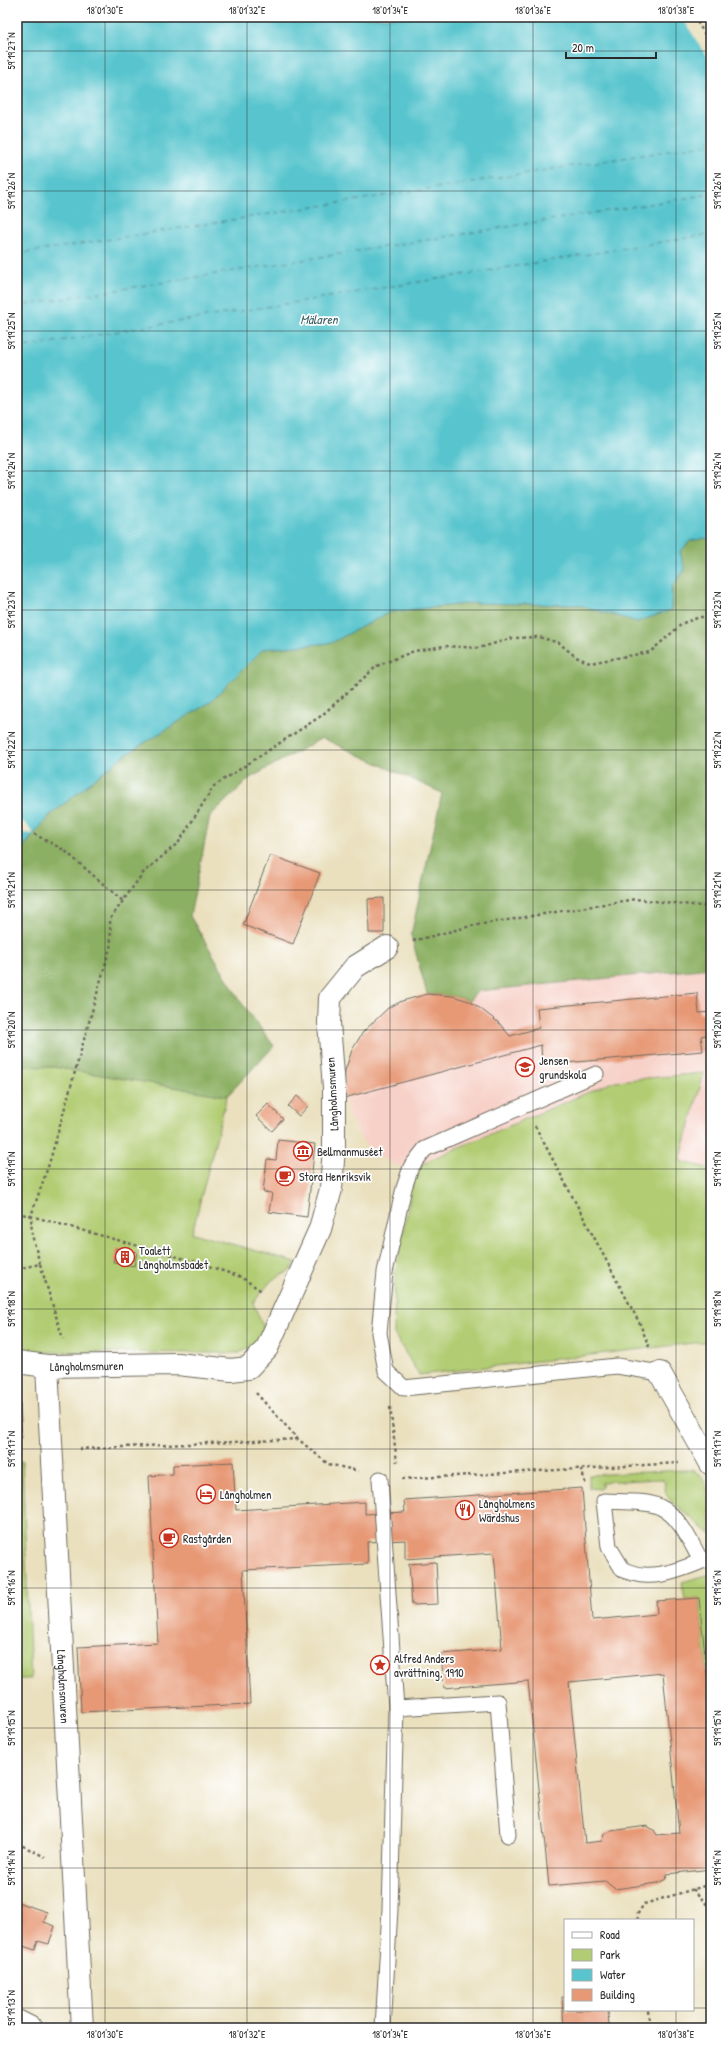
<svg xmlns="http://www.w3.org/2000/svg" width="728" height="2045" font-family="'Patrick Hand',sans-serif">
	<rect width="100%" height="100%" fill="#fff"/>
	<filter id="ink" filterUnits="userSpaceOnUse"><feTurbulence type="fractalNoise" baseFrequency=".025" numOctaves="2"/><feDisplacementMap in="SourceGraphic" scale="8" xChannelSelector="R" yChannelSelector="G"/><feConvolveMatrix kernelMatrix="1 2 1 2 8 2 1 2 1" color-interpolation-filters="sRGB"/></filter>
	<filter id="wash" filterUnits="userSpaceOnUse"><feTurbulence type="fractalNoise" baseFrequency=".012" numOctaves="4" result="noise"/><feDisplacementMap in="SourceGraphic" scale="16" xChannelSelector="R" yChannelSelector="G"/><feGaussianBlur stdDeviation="0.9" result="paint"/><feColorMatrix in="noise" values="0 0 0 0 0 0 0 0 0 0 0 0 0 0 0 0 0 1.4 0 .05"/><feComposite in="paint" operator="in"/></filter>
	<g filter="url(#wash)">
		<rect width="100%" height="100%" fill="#eae0be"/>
		<path fill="#f7d1c8" d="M711,968v201l-31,-8 24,-88 -289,98 -24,-8 -14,-8 -12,-10 -15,-27 -6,-20 1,-27 7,-21 11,-18 14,-15 11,-9 14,-7 25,-7 25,2 17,5 9,-10z"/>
		<g fill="#b1cc72" stroke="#6e7c4e">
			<path d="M17,1066l37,1 173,29 -35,137 104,29 -6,9 -18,9 -19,23 11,25 -5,14 -20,11 -222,-1z"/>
			<path d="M704,1073l-24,88 31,8v172l-292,34 -25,-41 1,-60 20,-103 14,-11 186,-79z"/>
			<path d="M17,1461h5l9,218h-14z"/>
			<path d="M684,1470c3,0 7,0 10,1 18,7 17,48 17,64l-41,-35 -4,-6 -2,-13 -3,-2 -59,3v5l-2,2 -11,-1v-13z"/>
			<path d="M711,1574v137l-12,-113 -14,1 -3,-17z"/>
		</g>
		<path fill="#8cb064" stroke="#5c6e48" d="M707,538l4,4v426l-233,23 -9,10 -17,-5 -25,-2 -16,-59 31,-142 -120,-55 -72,40 -40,38 -20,100 51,86 33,44 -47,50 -173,-29 -37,-1v-211l32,-39 73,-59 88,-55 53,-53 68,-6 59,-31 85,-9 104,2 58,17 34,-12 1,-24 13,-16 -5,-18 10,-11z"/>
		<path fill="#58c5ce" stroke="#42787c" d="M17,17h694v525l-4,-4 -17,3 -10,11 5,18 -13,16 -1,24 -34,12 -58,-17 -104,-2 -85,9 -59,31 -68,6 -53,53 -88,55 -73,59 -32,39z"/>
		<g fill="#eae0be">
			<path d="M682,17h29v47z"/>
			<path d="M17,819l9,5 8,10 -11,-1 -6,-3z"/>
		</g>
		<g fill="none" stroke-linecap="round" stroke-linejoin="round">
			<g stroke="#3b6164" stroke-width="1" stroke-dasharray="5 4" stroke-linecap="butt">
				<path d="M17,254l694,-110"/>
				<path d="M17,306l694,-112"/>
				<path d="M17,348l694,-114"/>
			</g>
		</g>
		<g id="blocks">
			<g fill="#e79976" fill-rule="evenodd">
				<path d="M270,855l50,18 -27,71 -50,-19z"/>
				<path d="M384,898v35h-15l-1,-34z"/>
				<path d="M697,993l2,20 12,-1v22l-10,2 2,15 -161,14 -1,-20 -197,53 1,-27 7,-21 11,-18 25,-24 14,-7 25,-7 25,2 17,5 12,8 18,14 11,13 29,-8 -2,-20z"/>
				<path d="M297,1096l11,10 -9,10 -11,-10z"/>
				<path d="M268,1104l15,15 -11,12 -16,-15z"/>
				<path d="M278,1140l37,4 -8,73 -38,-5 3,-19 -9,-1 4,-33 9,1z"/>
				<path d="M116,1248l21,4 -3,14 -21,-4z"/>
				<path d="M17,1386h2l3,52h-5z"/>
				<path d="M233,1462l3,48 129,-8v12l40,-2 -1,-12 178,-12 10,132 65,-6 -1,-13 43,-3 12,113v158l-44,5 -1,5 -8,4 -43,6 -10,-8 -56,5 -21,-205 -84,7 -3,-34 61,-5 -8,-96 -89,6v-19l-38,2 1,22 -125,6 7,134 -169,8 -3,-65 80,-4 -9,-167 24,-2v-9zM663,1673l16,160 -22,2 -3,-5 -7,-4 -36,5 -7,3 -2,7 -17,2 -16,-161z"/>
				<path d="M436,1562l2,42 -26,1 -3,-41z"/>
				<path d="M17,1902l30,10 -3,10 11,4 -6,18 -11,-3 -3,9 -18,-6z"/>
				<path d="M562,1997h3v13h43l1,18h-45z"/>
			</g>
		</g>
	</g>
	<g filter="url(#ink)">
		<use href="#blocks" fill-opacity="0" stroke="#6e6a5e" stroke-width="1"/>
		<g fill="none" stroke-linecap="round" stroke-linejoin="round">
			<g stroke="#6e6a5e" stroke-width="17">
				<g id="service">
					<path d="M596,1074l-171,75 -14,18 -7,21 -19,84 -6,61 7,38 18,17 213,-22 43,7"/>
					<path d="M380,1479l16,229 -6,201 -7,119"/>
					<path d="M701,1561c-10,-18 -21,-45 -41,-54 -14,-7 -41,-5 -56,-6l5,46 14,23c6,2 14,5 21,5 23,2 46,-10 67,-17"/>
					<path d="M396,1708l102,-6 10,133"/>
				</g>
			</g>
			<g stroke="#6e6a5e" stroke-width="24">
				<g id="minor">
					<path id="s1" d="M17,1362l30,4 131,-2 53,6 17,-2 19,-20 53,-119 11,-40 3,-42v-59l-5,-65 1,-25 25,-31 32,-20"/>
					<path id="s2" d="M47,1366l35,662"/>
					<path d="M660,1373l51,91"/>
					<path d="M17,2021l14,7"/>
				</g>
			</g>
			<g stroke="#6e6a5e" stroke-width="2.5" stroke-dasharray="3 3" stroke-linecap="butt">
				<path d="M694,17l17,27"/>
				<path d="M34,834l30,16 60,52"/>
				<path d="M413,941l58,-15 164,-27 76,8"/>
				<path d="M535,1126l105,198 9,23"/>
				<path d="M17,1213l14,3 18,-52 62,-220 -1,-25 33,-46 36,-31 35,-56 107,-70 56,-50 37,-15 30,-5 35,2 34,-10 26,-1 20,6 17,14 14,6 60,-11 33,-29 17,-6h11"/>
				<path d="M40,1264l23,75"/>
				<path d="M17,1269l23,-5 -8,-29 -1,-19 165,46 45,15 22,15"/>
				<path d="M256,1393l42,46 30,25 31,7"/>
				<path d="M390,1407l7,55"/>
				<path d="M79,1449l219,-10"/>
				<path d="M581,1469l5,16"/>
				<path d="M402,1479l277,-16"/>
				<path d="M17,1843l28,14"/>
				<path d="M693,1889l18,20"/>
				<path d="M638,1920l-1,-5 7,-11 67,-20"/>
				<path d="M648,2010l2,18"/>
			</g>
			<use href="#service" stroke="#fff" stroke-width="15"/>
			<use href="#minor" stroke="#fff" stroke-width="22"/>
		</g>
	</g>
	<path fill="none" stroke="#2b2b2b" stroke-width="1" stroke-opacity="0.45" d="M105,17v2011M247,17v2011M390,17v2011M533,17v2011M676,17v1903M17,51h694M17,191h694M17,331h694M17,471h694M17,610h694M17,750h694M17,890h694M17,1030h694M17,1169h694M17,1309h694M17,1449h694M17,1588h694M17,1728h694M17,1868h694M17,2008h548M693,2008h18M676,2010v18"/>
	<defs>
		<g id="school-ring" transform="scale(1)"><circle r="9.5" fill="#fff" stroke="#c8321e" stroke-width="1.5"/><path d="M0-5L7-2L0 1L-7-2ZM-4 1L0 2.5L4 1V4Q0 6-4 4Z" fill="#c8321e"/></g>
		<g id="museum-ring" transform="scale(1)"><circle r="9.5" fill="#fff" stroke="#c8321e" stroke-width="1.5"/><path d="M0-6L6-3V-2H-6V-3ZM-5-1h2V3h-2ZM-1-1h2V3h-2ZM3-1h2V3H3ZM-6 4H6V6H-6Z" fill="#c8321e"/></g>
		<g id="cafe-ring" transform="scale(1)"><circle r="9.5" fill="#fff" stroke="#c8321e" stroke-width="1.5"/><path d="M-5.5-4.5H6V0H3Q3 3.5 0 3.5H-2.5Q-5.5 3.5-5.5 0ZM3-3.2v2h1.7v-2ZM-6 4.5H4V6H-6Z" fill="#c8321e"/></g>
		<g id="building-ring" transform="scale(1)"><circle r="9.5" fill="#fff" stroke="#c8321e" stroke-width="1.5"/><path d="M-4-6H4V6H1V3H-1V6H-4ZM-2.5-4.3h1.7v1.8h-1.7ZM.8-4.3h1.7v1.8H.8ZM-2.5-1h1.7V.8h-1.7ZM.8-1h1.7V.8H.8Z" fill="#c8321e"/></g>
		<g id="hotel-ring" transform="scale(1)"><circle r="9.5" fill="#fff" stroke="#c8321e" stroke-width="1.5"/><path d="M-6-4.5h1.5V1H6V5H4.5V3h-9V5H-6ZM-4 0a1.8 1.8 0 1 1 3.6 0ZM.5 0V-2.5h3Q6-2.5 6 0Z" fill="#c8321e"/></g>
		<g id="restaurant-ring" transform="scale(1)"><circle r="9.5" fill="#fff" stroke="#c8321e" stroke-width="1.5"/><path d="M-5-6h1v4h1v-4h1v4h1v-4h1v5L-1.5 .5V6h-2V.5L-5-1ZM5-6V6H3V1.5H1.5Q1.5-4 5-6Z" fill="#c8321e"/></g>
		<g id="sight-ring" transform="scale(1)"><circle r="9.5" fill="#fff" stroke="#c8321e" stroke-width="1.5"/><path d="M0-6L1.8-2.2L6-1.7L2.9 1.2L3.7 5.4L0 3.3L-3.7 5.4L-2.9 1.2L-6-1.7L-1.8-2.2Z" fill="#c8321e"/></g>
	</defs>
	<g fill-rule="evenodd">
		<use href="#school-ring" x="525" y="1067"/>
		<use href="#museum-ring" x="303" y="1151"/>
		<use href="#cafe-ring" x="285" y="1176"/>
		<use href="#building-ring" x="125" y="1257"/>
		<use href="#hotel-ring" x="206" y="1494"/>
		<use href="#restaurant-ring" x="465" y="1510"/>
		<use href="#cafe-ring" x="169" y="1538"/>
		<use href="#sight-ring" x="380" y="1665"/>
	</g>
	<g text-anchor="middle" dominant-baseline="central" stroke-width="3.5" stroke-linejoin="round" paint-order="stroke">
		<g font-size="12" fill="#2b2b2b" stroke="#fff" text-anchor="start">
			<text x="539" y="1060">Jensen<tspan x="539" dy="14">grundskola</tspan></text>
			<text x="317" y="1151">Bellmanmuséet</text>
			<text x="299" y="1176">Stora Henriksvik</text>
			<text x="139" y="1250">Toalett<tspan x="139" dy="14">Långholmsbadet</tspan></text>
			<text x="220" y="1494">Långholmen</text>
			<text x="479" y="1503">Långholmens<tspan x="479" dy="14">Wärdshus</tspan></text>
			<text x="183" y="1538">Rastgården</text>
			<text x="394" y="1658">Alfred Anders<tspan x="394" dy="14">avrättning, 1910</tspan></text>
		</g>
		<g font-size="12" fill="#2b2b2b" stroke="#fff">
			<text transform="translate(332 1094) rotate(-93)">Långholmsmuren</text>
			<text stroke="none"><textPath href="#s1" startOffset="70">Långholmsmuren</textPath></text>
			<text stroke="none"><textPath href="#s2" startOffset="321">Långholmsmuren</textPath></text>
		</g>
		<g font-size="13" font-style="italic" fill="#3b6164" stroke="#fff">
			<text x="319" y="319">Mälaren</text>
		</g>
	</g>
	<rect width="728" height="2045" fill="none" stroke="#fff" stroke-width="44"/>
	<rect x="564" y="1919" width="130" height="92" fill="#ffffff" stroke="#aaaaaa"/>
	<rect x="572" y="1932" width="20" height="6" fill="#ffffff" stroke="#aaaaaa"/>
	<text x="600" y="1939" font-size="12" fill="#2b2b2b">Road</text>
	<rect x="572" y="1949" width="20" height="12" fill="#b1cc72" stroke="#aaaaaa"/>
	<text x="600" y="1959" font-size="12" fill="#2b2b2b">Park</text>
	<rect x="572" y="1969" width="20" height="12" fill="#58c5ce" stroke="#aaaaaa"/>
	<text x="600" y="1979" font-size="12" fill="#2b2b2b">Water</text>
	<rect x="572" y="1989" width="20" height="12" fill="#e79976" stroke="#aaaaaa"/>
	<text x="600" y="1999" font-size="12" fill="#2b2b2b">Building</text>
	<path d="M566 52v6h90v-6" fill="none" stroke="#2b2b2b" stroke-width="2"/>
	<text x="572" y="52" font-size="12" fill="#2b2b2b" stroke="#ffffff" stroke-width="3" paint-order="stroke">20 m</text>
	<rect x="22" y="22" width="684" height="2001" fill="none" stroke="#2b2b2b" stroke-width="1.5"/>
	<g font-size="10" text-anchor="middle" fill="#2b2b2b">
		<text x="105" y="14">18°01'30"E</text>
		<text x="247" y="14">18°01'32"E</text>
		<text x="390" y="14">18°01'34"E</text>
		<text x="533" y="14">18°01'36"E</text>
		<text x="676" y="14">18°01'38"E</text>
		<text transform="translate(11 51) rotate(-90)" y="4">59°19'27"N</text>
		<text transform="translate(11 191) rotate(-90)" y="4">59°19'26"N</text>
		<text transform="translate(717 191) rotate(-90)" y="4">59°19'26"N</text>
		<text transform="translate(11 331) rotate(-90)" y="4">59°19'25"N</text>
		<text transform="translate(717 331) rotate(-90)" y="4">59°19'25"N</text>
		<text transform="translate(11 471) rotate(-90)" y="4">59°19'24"N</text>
		<text transform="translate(717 471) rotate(-90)" y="4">59°19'24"N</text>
		<text transform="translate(11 610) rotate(-90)" y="4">59°19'23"N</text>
		<text transform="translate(717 610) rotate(-90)" y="4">59°19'23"N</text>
		<text transform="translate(11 750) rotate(-90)" y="4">59°19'22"N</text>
		<text transform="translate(717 750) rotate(-90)" y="4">59°19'22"N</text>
		<text transform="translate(11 890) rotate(-90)" y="4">59°19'21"N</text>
		<text transform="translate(717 890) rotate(-90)" y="4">59°19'21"N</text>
		<text transform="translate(11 1030) rotate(-90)" y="4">59°19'20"N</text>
		<text transform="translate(717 1030) rotate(-90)" y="4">59°19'20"N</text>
		<text transform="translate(11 1169) rotate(-90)" y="4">59°19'19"N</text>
		<text transform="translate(717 1169) rotate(-90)" y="4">59°19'19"N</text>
		<text transform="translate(11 1309) rotate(-90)" y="4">59°19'18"N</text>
		<text transform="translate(717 1309) rotate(-90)" y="4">59°19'18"N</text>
		<text transform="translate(11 1449) rotate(-90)" y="4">59°19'17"N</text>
		<text transform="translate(717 1449) rotate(-90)" y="4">59°19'17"N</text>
		<text transform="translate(11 1588) rotate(-90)" y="4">59°19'16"N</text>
		<text transform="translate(717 1588) rotate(-90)" y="4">59°19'16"N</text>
		<text transform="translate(11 1728) rotate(-90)" y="4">59°19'15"N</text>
		<text transform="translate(717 1728) rotate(-90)" y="4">59°19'15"N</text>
		<text transform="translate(11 1868) rotate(-90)" y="4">59°19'14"N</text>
		<text transform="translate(717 1868) rotate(-90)" y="4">59°19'14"N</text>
		<text transform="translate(11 2008) rotate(-90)" y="4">59°19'13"N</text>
		<text x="105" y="2038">18°01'30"E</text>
		<text x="247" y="2038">18°01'32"E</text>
		<text x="390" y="2038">18°01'34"E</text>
		<text x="533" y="2038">18°01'36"E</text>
		<text x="676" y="2038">18°01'38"E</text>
	</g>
</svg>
